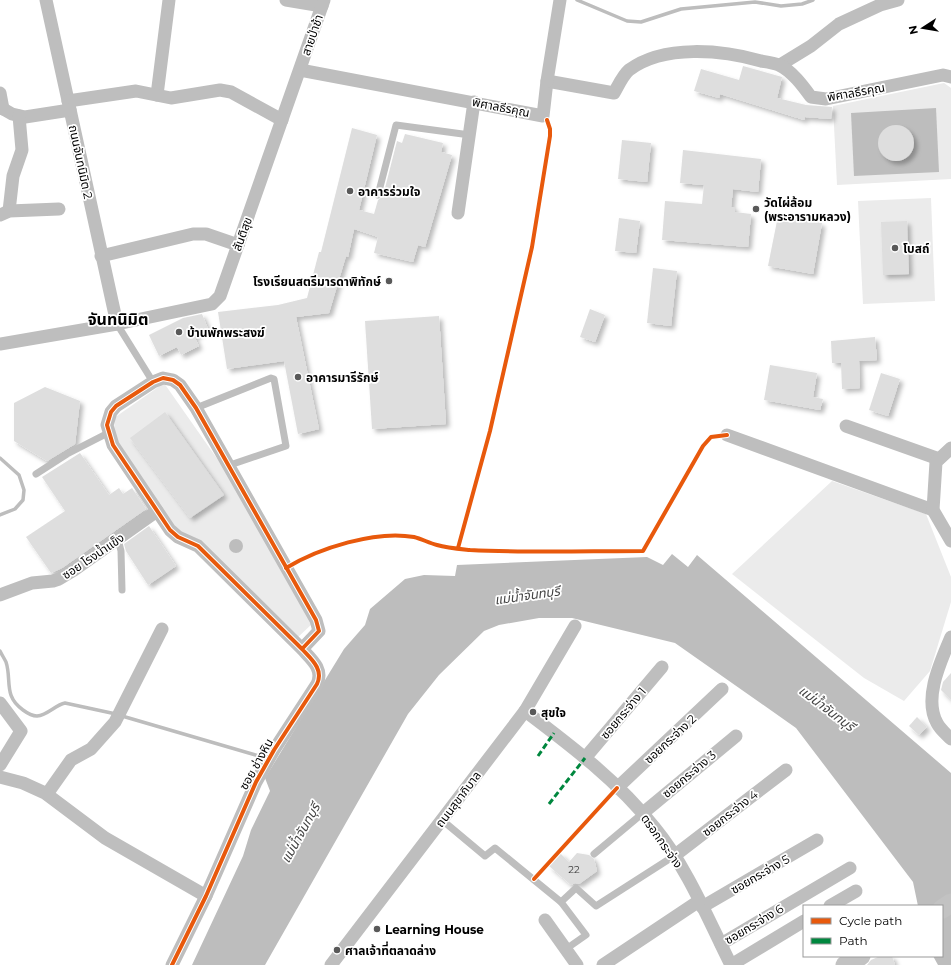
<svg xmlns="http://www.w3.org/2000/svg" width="951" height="965" font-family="Montserrat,'Noto Sans Thai',sans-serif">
	<defs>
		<filter id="shadow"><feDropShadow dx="3.5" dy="3.5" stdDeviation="2" flood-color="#0004"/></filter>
	</defs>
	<rect width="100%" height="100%" fill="#fff"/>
	<g fill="#ebebeb">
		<path d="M944,83l7,5v91l-114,6 -4,-79z"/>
		<path d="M931,198l4,103 -72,3 -5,-103z"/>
		<path d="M164,383l75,107 74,133 -17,16 -118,-107 -63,-92 -1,-22z"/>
		<path d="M832,481l94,33 25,63v25l-21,69 -26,30 -40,-23 -132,-104z"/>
	</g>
	<g fill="#bdbdbd">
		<path d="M936,108l3,64 -85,4 -3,-63z"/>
		<circle cx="236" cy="546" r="7"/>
		<path d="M672,554l16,13 9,-12 254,218v192h-13l-5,-9h9v-50h-24l-5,-24 -117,-154 -121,-85 -103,-25h-33l-40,7 -15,6 -45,44 -31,39 -143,251h-73l51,-109 8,-26 19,-39 -5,-13 79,-129 21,-24 5,-16 35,-30 19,-4 31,1 2,-11 190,-8 16,8z"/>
	</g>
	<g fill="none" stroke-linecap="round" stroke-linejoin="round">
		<g stroke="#bdbdbd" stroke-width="3.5">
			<path d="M577,0l50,21 14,1 40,-13 74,-7 26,4 21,-2 11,-4"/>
			<path d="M0,458l19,17 5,15 -1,10 -8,9 -15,6"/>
			<path d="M0,651c2,4 4,7 6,11 6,18 -3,34 17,48 4,3 8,6 14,6 11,-1 18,-11 28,-13l51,11"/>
			<path d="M122,716l144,42"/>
		</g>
	</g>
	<g fill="#dedede" filter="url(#shadow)">
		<path d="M743,66l39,11 -5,21 29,7 26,2 -1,12 -26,-2 -1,3 -84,-26 -1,4 -25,-7 7,-22 38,11z"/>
		<circle cx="896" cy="143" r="18"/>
		<path d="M352,128l25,7 -18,75 15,4 4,-14 5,-4 14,-55 5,2 3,-9 38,9 -2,9 11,3 -27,92 -7,-2 -5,17 -39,-9 4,-16 -24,-8 -6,28 -2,-1 -17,57 -33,4 23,112 -21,5 -14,-73 -57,8 -9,-57 60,-7 29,-7 12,-46h2z"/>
		<path d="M622,140l29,3 -4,39 -29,-3z"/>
		<path d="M683,150l78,9 -3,33 -25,-3 -2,18h4v5l16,2 -3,33 -86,-7 3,-39 37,3 2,-19 -24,-2z"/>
		<path d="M778,216l44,7 -9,51 -45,-8z"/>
		<path d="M619,218l21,3 -4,32 -21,-2z"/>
		<path d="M907,221l2,53 -26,1 -2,-53z"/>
		<path d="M653,268l24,3 -6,55 -24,-3z"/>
		<path d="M590,309l15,6 -10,27 -15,-5z"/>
		<path d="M202,314l6,15 -14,7 5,10 -18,9 -4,-8 -18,9 -10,-21 34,-17z"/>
		<path d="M439,316l7,108 -74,5 -7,-108z"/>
		<path d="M875,337l2,23 -18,1 1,27 -18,1 -1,-26h-9l-1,-22z"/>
		<path d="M770,365l47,8 -4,24 10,2 -3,11 -56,-10z"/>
		<path d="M881,373l19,6 -12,37 -19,-6z"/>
		<path d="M45,387l35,14 -5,43 -28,17 -33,-20v-38z"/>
		<path d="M165,412l59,83 -34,23 -60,-80z"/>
		<path d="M80,453l29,42 10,-7 4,6 9,-6 14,21 -84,59 -11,5 -25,-36 39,-26 -23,-34z"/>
		<path d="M149,526l27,40 -28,19 -22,-34 -2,-7z"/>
		<path d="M951,673v27l-10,-10 2,-8z"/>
		<path d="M917,717l10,10 -8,8 -10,-9z"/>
		<path d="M560,853l9,9 8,-9 12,2 5,4 3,12 -18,13 -4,-1 -4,2 -22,-19z"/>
		<path d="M880,956h12l3,9h-28l4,-5z"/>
	</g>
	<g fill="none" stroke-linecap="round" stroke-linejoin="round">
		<g stroke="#bebebe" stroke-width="7">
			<path d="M378,195l18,-70 74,10"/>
			<path d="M117,324l36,58"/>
			<path d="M196,408l75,-30 3,1 12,67 -56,19"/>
			<path d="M36,474l31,-20 41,-21"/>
			<path d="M118,539l3,12 1,39"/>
			<path d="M442,820l43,36 10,-8 66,54"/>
			<path d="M594,854l49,-41"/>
			<path d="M566,949l20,-14 -25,-33 15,-14 20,18 78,-50"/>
		</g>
		<g stroke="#bebebe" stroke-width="13">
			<path d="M46,0l71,324"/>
			<path d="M286,0l36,6"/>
			<path d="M780,65l31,-19 28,-22 41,-19 18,-5"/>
			<path d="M300,70l243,46 4,-35 67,12c4,-7 9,-18 15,-23 35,-26 93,-20 132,-9 6,1 13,2 18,4 13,6 24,21 32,32l15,2 117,-24 8,2"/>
			<path d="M547,81l13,-81"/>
			<path d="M0,93l3,16"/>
			<path d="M157,95l12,-95"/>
			<path d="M68,101l68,-10 35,7 49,-8 11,2 51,28"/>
			<path d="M0,107l12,7 13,3 45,-7"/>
			<path d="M9,211l4,-35 9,-26 -3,-34"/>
			<path d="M458,213l16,-111"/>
			<path d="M0,215l9,-4 50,-2"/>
			<path d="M101,256l92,-22h13l32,11"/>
			<path d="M0,344l117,-20 95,-20 8,-8 104,-296"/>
			<path d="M846,426l93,33"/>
			<path d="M727,435l206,75"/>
			<path d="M951,448l-15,14 -3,48 18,31"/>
			<path d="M0,595l32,-12 21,-2 6,-2 15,-9 83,-59"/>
			<path d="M951,637c-10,24 -28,61 -14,86 3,6 9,11 14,16"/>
			<path d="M0,703l21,28 -21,34"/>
			<path d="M525,711c45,34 94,71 129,116 33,40 54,92 77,138"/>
			<path d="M585,758l77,-91"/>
			<path d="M0,777l23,6 22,10 60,45 101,58"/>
			<path d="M617,788l105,-99"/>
			<path d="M47,794l24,-34 20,-11 24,-27 47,-93"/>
			<path d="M643,813l93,-77"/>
			<path d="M674,856l112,-86"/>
			<path d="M830,906l26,-15"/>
			<path d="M702,907l115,-67"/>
			<path d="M545,920l32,45"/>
			<path d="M721,944l129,-76"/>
			<path d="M172,965l34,-69 50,-114 18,-32 43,-66c7,-15 -6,-25 -15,-35l-104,-103 -20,-9 -8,-7 -57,-85 -6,-20 4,-13 5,-6 37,-24 10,-4 10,2 7,5 16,23 120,212 3,11 -17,18"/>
			<path d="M331,965l194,-254 50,-85"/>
			<path d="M603,965l96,-64"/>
			<path d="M731,965l73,-44"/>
		</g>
		<g stroke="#c2c2c2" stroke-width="19">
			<path d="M942,909l9,-6"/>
			<path d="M845,965l16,-9"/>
		</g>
		<g stroke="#00873e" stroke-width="3" stroke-dasharray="6 3" stroke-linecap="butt">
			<path d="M538,756l16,-23"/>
			<path d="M549,804l36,-46"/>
		</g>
		<g stroke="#fff" stroke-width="6">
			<g id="cycleway">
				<path d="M458,548l32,-117 42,-184 18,-111v-7l-3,-9"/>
				<path d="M286,568c33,-20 90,-38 128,-31 8,2 15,6 23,8 10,3 23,4 33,5 57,3 116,1 173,1l60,-105 8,-9 16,-2"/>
				<path d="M534,879l83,-91"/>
				<path d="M172,965l34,-69 50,-114 18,-32 43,-66c7,-15 -6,-25 -15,-35l-104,-103 -20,-9 -8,-7 -57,-85 -6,-20 4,-13 5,-6 37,-24 10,-4 10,2 7,5 16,23 120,212 3,11 -17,18"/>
			</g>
		</g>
		<use href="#cycleway" stroke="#e8590c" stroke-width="4"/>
	</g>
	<g fill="#595959" stroke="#fff" stroke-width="1.5">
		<circle cx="350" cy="191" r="4"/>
		<circle cx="756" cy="209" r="4"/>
		<circle cx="895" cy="248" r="4"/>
		<circle cx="389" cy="281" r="4"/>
		<circle cx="179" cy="332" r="4"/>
		<circle cx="298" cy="377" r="4"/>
		<circle cx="533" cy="712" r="4"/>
		<circle cx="377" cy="929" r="4"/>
		<circle cx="337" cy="950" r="4"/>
	</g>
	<g text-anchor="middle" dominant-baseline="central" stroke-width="3.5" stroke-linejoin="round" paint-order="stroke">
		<g font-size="10" fill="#383838">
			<text x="574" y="869">22</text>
		</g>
		<g font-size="12" fill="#000" stroke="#fff">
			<text transform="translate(312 35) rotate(-71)">สายป่าช้า</text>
			<text transform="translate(856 92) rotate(-10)">พิศาลธีรคุณ</text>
			<text transform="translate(501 107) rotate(11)">พิศาลธีรคุณ</text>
			<text transform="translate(81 162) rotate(78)">ถนนจันทนิมิต 2</text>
			<text transform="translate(242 234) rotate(-70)">สันติสุข</text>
			<text transform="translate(93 556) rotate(-34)">ซอย โรงน้ำแข็ง</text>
			<text transform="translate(623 713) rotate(-50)">ซอยกระจ่าง 1</text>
			<text transform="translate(670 739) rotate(-43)">ซอยกระจ่าง 2</text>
			<text transform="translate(256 764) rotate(-61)">ซอย ช่างหิน</text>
			<text transform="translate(689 774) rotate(-40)">ซอยกระจ่าง 3</text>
			<text transform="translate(458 799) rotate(-53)">ถนนสุขาภิบาล</text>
			<text transform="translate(730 813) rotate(-38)">ซอยกระจ่าง 4</text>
			<text transform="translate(662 841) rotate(55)">ตรอกกระจ่าง</text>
			<text transform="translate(760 874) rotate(-30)">ซอยกระจ่าง 5</text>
			<text transform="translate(754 924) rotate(-31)">ซอยกระจ่าง 6</text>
		</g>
		<g font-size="12" font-weight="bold" fill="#000" stroke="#fff" text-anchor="start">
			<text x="358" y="191">อาคารร่วมใจ</text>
			<text x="764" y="202">วัดไผ่ล้อม<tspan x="764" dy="14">(พระอารามหลวง)</tspan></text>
			<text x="903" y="248">โบสถ์</text>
			<text x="381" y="281" text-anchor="end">โรงเรียนสตรีมารดาพิทักษ์</text>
			<text x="187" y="332">บ้านพักพระสงฆ์</text>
			<text x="306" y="377">อาคารมารีรักษ์</text>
			<text x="541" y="712">สุขใจ</text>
			<text x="385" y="929">Learning House</text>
			<text x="345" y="950">ศาลเจ้าที่ตลาดล่าง</text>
		</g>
		<g font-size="13" font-style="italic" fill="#424242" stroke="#fff">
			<text transform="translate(527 595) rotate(-8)">แม่น้ำจันทบุรี</text>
			<text transform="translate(827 708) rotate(37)">แม่น้ำจันทบุรี</text>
			<text transform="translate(300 833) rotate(-61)">แม่น้ำจันทบุรี</text>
		</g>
		<g font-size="16" font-weight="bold" fill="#000" stroke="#fff">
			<text x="118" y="319">จันทนิมิต</text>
		</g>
	</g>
	<rect x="803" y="905" width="140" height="52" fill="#ffffff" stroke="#999999"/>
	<rect x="811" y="918" width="20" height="6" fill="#e8590c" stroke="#999999"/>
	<text x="839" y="925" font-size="12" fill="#000000">Cycle path</text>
	<rect x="811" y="938" width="20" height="6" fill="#00873e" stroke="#999999"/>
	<text x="839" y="945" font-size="12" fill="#000000">Path</text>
	<g transform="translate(923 28) rotate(258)" stroke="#ffffff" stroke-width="3" paint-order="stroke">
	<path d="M0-3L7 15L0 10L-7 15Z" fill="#000000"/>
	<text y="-6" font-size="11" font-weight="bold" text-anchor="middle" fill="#000000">N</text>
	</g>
</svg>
